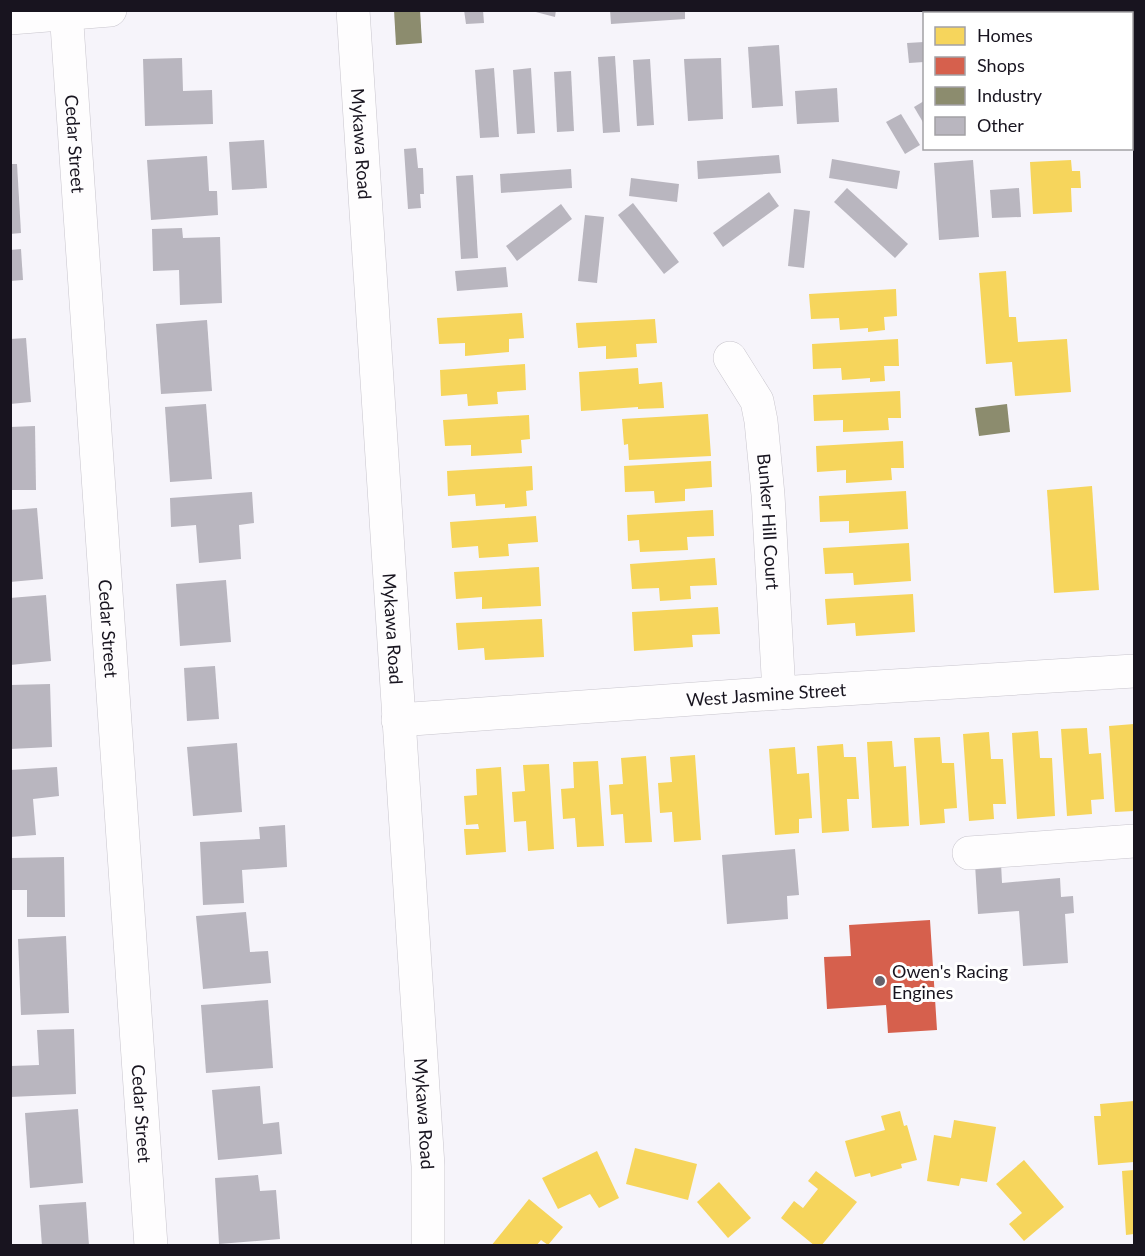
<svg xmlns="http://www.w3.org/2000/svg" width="1145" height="1256" font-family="Lato,sans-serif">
	<rect width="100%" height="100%" fill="#f6f4fa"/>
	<g fill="#f6d55c">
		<path d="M1071,160l1,11h8l1,17h-10l1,24 -39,2 -3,-52z"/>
		<path d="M1006,271l3,46h7l2,25 49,-3 4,53 -56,4 -3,-34 -26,2 -7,-91z"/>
		<path d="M896,289l1,27 -13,1 1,13 -17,2v-4l-28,2 -1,-12 -28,1 -2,-25z"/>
		<path d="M522,313l2,25 -15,1v13l-44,4v-13l-26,1 -2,-26z"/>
		<path d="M655,319l2,24 -21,1 1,13 -31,2v-13l-28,2 -2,-25z"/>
		<path d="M898,339l1,27h-15l1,15 -15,1v-4l-28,2 -1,-12 -28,1 -1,-25z"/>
		<path d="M525,364l1,26 -29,2 1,12 -30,2 -1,-12 -26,2 -1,-26z"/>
		<path d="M638,368l1,16 23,-2 2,26 -26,1v-2l-57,4 -2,-39z"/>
		<path d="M900,391l1,27h-13l1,12 -46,2v-12l-29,1 -1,-26z"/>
		<path d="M708,414l3,42 -82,4 -1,-16 -4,1 -2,-26z"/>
		<path d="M529,415l1,24 -9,1 1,13 -51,3v-11l-26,1 -2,-26z"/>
		<path d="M903,441l1,27h-13l1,12 -46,3v-13l-29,2 -1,-26z"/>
		<path d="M711,461l1,26 -27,2v12l-30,2 -1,-12 -29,1 -1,-26z"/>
		<path d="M532,466l1,24 -7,1 1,15 -22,2v-4l-29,2 -1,-12 -27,2 -1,-25z"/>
		<path d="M1092,486l7,104 -45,3 -7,-103z"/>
		<path d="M906,491l2,38 -59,4v-12l-29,1 -1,-26z"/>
		<path d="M713,510l1,26 -27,1 1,13 -48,2 -1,-12 -11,1 -1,-26z"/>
		<path d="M536,516l2,26 -30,2 1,12 -30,2 -1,-12 -26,2 -2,-26z"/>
		<path d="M909,543l2,38 -57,4 -1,-12 -28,1 -2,-26z"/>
		<path d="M715,558l2,27 -27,1 1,13 -31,2 -1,-13 -27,1 -2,-25z"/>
		<path d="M539,567l2,39 -59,3v-12l-26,2 -2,-27z"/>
		<path d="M913,594l2,38 -59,4 -1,-13 -28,2 -2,-26z"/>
		<path d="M718,607l2,27 -28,1 1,12 -59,4 -2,-39z"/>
		<path d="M542,619l2,38 -59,3 -1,-12 -26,2 -2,-27z"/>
		<path d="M1134,724v87l-19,1 -6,-86z"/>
		<path d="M1087,728l2,26 12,-1 3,46 -13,1 1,14 -25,2 -6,-87z"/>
		<path d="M1038,731l2,27h12l3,58 -38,3 -5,-86z"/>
		<path d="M989,732l2,27h12l3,45h-13l1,15 -25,2 -6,-87z"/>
		<path d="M940,737l2,26h12l3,45 -13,1 1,14 -25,2 -6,-87z"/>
		<path d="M892,741l2,26 12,-1 3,60 -37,2 -5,-86z"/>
		<path d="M843,744l1,13h12l3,42h-12l2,32 -27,2 -5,-87z"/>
		<path d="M795,747l2,27 12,-1 3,45 -13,1v14l-24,2 -6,-86z"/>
		<path d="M695,755l6,85 -27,2 -2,-30 -12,1 -2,-30 14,-1 -2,-25z"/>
		<path d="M646,756l6,86 -27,1 -2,-29 -12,1 -2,-30 14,-1 -2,-26z"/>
		<path d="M598,761l6,85 -27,1 -2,-29 -12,1 -2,-30 13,-1 -1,-26z"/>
		<path d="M549,764l5,85 -26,2 -2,-30 -12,1 -2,-30 13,-1 -2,-26z"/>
		<path d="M501,767l5,85 -40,3 -2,-26h15l-1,-5 -12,1 -2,-29 13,-1 -1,-26z"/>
		<path d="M1134,1101v61l-36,3 -4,-49h7l-1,-12z"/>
		<path d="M900,1111l4,15 3,-1 10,35 -16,4 1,4 -31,9 -1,-4 -15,4 -10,-36 40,-11 -4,-14z"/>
		<path d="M954,1120l42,7 -9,55 -26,-4 -2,8 -32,-5 7,-46 17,3z"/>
		<path d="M635,1148l62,16 -9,36 -62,-16z"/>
		<path d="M597,1151l22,47 -20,10 -9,-14 -32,15 -16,-31z"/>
		<path d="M1024,1160l40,47 -40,34 -15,-17 13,-11 -26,-29z"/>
		<path d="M1134,1170v64l-8,1 -4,-64z"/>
		<path d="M816,1171l41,31 -36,44h-6l-34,-28 13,-17 9,7 15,-19 -10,-8z"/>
		<path d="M719,1182l32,36 -23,20 -31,-36z"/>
		<path d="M529,1199l34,28 -15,18 -7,-5 -5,6h-45z"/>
	</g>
	<path fill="#d6604d" d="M930,920l7,110 -49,3 -2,-28 -59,4 -3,-52 27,-1 -2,-31z"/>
	<g fill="#8c8c6e">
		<path d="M394,10h26l2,33 -26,2z"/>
		<path d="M1007,404l3,28 -31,4 -4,-28z"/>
	</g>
	<g fill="#b9b6bf">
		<path d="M464,10h19l1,13 -18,1z"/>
		<path d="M528,10h28l-1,7z"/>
		<path d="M610,10h75v9l-74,5z"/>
		<path d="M924,42v20l-15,1 -2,-20z"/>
		<path d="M779,45l4,61 -31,2 -4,-61z"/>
		<path d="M615,56l5,76 -17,1 -5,-76z"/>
		<path d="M182,58l1,33 29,-1 1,34 -68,2 -2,-67z"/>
		<path d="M721,58l2,61 -35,2 -4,-62z"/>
		<path d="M650,59l4,66 -17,1 -4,-66z"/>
		<path d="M494,68l5,69 -19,1 -5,-68z"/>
		<path d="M531,68l4,65 -18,1 -4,-64z"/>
		<path d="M571,71l3,60 -17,1 -3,-60z"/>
		<path d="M837,88l2,34 -42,2 -2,-33z"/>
		<path d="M924,101v23l-10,-17z"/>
		<path d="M901,114l19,31 -15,9 -19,-32z"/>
		<path d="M264,140l3,48 -35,2 -3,-48z"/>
		<path d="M416,148l2,20h5l1,26h-4l1,14 -13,1 -4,-60z"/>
		<path d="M779,155l2,18 -83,6 -1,-18z"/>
		<path d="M207,156l2,35h8l1,24 -67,5 -4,-60z"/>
		<path d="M832,159l68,12 -3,18 -68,-11z"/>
		<path d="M973,160l6,77 -40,3 -5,-77z"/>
		<path d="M10,164h7l4,69 -11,1z"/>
		<path d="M571,169l1,19 -71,5 -1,-19z"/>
		<path d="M473,175l5,83 -17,1 -5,-83z"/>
		<path d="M631,178l48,6 -2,18 -48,-6z"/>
		<path d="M847,188l61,56 -13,14 -61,-56z"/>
		<path d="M1019,188l2,29 -29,1 -2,-28z"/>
		<path d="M769,192l10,14 -56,41 -10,-14z"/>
		<path d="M633,203l46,59 -15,12 -46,-59z"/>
		<path d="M561,204l11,15 -55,42 -11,-15z"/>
		<path d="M794,209l16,2 -6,57 -16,-2z"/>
		<path d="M585,215l19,2 -7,66 -19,-2z"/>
		<path d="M182,228l1,10 37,-1 2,66 -42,2 -1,-35 -26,1 -1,-42z"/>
		<path d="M21,249l2,31 -13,1v-31z"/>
		<path d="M506,267l2,20 -51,4 -2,-20z"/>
		<path d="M207,320l5,71 -51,3 -5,-70z"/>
		<path d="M26,338l5,64 -21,2v-65z"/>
		<path d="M206,404l6,75 -42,3 -5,-75z"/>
		<path d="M35,426l1,64h-26v-63z"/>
		<path d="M252,492l2,31 -15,2 2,34 -42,4 -3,-38 -25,2 -1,-29z"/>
		<path d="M37,508l6,71 -33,3v-72z"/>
		<path d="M226,580l5,62 -51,4 -4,-62z"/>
		<path d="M46,595l5,66 -41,4v-67z"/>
		<path d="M215,666l4,53 -32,2 -3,-53z"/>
		<path d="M50,684l2,63 -42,2v-64z"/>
		<path d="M237,743l5,69 -49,4 -6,-69z"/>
		<path d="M57,767l2,29 -26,3 3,36 -26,2v-67z"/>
		<path d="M285,825l2,42 -45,3 2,33 -41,2 -3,-63 60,-3 -1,-12z"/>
		<path d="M795,849l4,46 -12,1 1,23 -61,5 -5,-69z"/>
		<path d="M64,857l1,60h-38v-27h-17v-32z"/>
		<path d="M1001,863l1,20 58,-5 1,19 12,-1 1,17 -9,1 3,49 -45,3 -4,-55 -41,3 -3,-50z"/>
		<path d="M246,912l4,40 18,-1 3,32 -68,6 -7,-73z"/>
		<path d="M66,936l3,77 -48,2 -3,-76z"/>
		<path d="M268,1000l5,68 -67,5 -5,-68z"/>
		<path d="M74,1029l2,65 -66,3v-31l29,-1 -2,-35z"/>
		<path d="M260,1086l3,38 16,-2 3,32 -64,6 -6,-70z"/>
		<path d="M78,1109l5,74 -53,5 -5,-75z"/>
		<path d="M258,1175l2,16 16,-1 4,49 -61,5 -4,-66z"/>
		<path d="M86,1202l3,44h-47l-3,-41z"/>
	</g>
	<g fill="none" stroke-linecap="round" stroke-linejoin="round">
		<g stroke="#c8c5cd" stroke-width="34">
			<g id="minor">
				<path id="s1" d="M66,10l85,1236"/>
				<path d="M10,18l100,-8"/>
				<path id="s2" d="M730,358l27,43 4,20 7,74 11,198"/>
				<path id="s3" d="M398,720l381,-27 355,-22"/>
				<path d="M969,853l165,-12"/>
			</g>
		</g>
		<g stroke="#c8c5cd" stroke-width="34">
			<g id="major">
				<path id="s4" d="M353,10l75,1156v80"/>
			</g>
		</g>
		<use href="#minor" stroke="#fefdfe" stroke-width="33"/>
		<use href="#major" stroke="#fefdfe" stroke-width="33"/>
	</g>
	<circle fill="#66626c" stroke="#fff" stroke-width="2" cx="880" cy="981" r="6"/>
	<g text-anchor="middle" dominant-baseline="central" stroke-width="6" stroke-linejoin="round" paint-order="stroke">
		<g font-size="18" fill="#18141f" stroke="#fff">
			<text stroke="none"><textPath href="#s1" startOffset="134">Cedar Street</textPath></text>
			<text stroke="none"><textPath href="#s4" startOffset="134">Mykawa Road</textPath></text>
			<text stroke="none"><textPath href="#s2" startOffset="172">Bunker Hill Court</textPath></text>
			<text stroke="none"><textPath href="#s1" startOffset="620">Cedar Street</textPath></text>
			<text stroke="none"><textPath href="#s4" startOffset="620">Mykawa Road</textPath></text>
			<text stroke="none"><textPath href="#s3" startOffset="369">West Jasmine Street</textPath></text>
			<text stroke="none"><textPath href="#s1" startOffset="1106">Cedar Street</textPath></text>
			<text stroke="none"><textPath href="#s4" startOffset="1106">Mykawa Road</textPath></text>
		</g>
		<g font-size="18" fill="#18141f" stroke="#fff" text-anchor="start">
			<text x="892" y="971">Owen's Racing<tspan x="892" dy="21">Engines</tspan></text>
		</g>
	</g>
	<rect width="1145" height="1256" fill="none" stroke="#18141f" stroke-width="24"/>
	<rect x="923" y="12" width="210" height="138" fill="#ffffff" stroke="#a3a1a5" stroke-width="1.5"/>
	<rect x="935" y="27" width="30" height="18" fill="#f6d55c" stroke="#a3a1a5" stroke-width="1.5"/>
	<text x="977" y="42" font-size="18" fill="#18141f">Homes</text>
	<rect x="935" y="57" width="30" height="18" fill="#d6604d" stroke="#a3a1a5" stroke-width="1.5"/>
	<text x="977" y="72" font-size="18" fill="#18141f">Shops</text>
	<rect x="935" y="87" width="30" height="18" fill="#8c8c6e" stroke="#a3a1a5" stroke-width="1.5"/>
	<text x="977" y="102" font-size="18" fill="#18141f">Industry</text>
	<rect x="935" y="117" width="30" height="18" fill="#b9b6bf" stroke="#a3a1a5" stroke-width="1.5"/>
	<text x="977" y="132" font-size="18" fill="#18141f">Other</text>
</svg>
